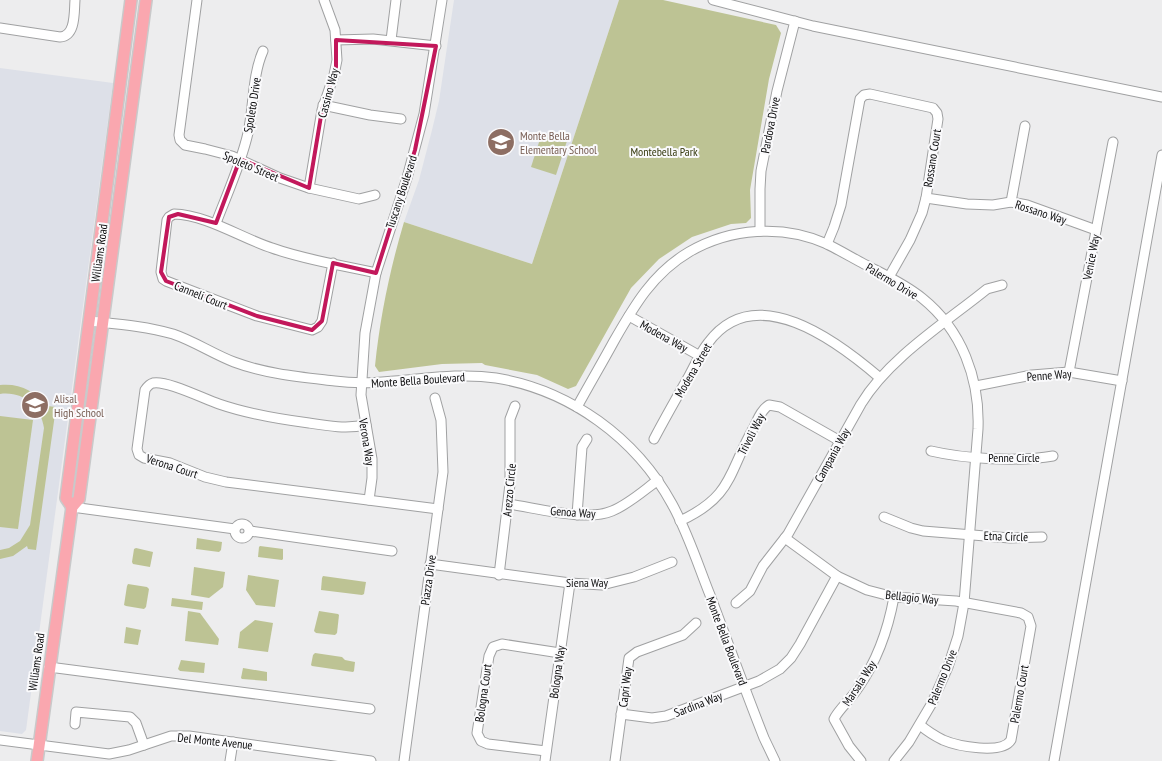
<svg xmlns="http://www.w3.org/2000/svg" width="1162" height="761" font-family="'PT Sans Narrow',sans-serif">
	<rect width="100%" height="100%" fill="#ededee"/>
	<g fill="#dde0e8">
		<path d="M454,0h165l-87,264 -128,-42 15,-42 13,-50 7,-29z"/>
		<path d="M0,68l113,15 -87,647 -4,4 -22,-3z"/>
	</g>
	<g fill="#bdc394">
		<path d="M619,0h44l113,25 5,8 -12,46 -19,111 1,28 -5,5 -15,1 -39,13 -33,22 -28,29 -55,98 -8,3 -31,-14 -52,-10 -3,-2 -40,1 -63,8 -4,-6c5,-49 15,-97 29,-144l128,42z"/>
		<path d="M542,133l25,8 -11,34 -25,-8z"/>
		<path d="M0,385c20,-2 35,6 47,22v-1l9,1 -20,143 -8,-1 -1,-3 -14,10 -13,3v-9l9,-2 11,-7 10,-16 14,-97c-3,-22 -21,-37 -44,-34z"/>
		<path d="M0,416l33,4 -15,109 -18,-2z"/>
		<path d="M197,538l25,4 -1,8 -2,2 -23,-3z"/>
		<path d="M260,546l23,3v10l-1,1 -24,-3 1,-10z"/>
		<path d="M136,548l17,4 -3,15 -17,-3 -1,-2 2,-13z"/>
		<path d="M194,567l31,5 -2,15 -14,11 -18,-3z"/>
		<path d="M248,575l31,5 -4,27 -19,-2 -10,-15z"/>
		<path d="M323,576l43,6 -2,12 -2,1 -41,-5 1,-12z"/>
		<path d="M128,584l19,3 2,2 -3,18 -2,2 -18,-3 -2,-1 3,-19z"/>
		<path d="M172,598l31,4 -1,8 -31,-4z"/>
		<path d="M188,611l12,2 19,26 -1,6 -33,-4z"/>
		<path d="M319,611l19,3 1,1 -2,18 -2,2 -19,-2 -2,-2z"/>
		<path d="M255,620l18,3 -5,29 -30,-4 2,-16z"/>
		<path d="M126,627l15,3 -3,15 -14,-2z"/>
		<path d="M315,653l27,4 3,3 10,2 -1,9 -1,1 -41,-6 -1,-1 2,-10z"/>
		<path d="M181,660l24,3 -1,10 -24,-2 -2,-2z"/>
		<path d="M243,668l24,4v9l-25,-2 -1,-1z"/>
	</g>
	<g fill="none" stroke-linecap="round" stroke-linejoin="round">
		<g stroke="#a0a1a2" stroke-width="11">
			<g id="minor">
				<path d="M197,0l-18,135 1,5 5,5 20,4 27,7 48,22 29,10 50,11 16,-4"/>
				<path d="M713,0l100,26 349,71"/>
				<path d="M0,28l60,9c16,-1 14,-25 15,-37"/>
				<path d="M336,40l37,-1 63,7"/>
				<path d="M391,40l5,-40"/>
				<path d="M323,105l47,10 31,4"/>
				<path d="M309,188l13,-78 12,-35 3,-15 -2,-30 -11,-30"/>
				<path d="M926,198l41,6 26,1 18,-3 16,3 69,25"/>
				<path d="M1011,202l14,-76"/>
				<path d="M216,223c11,-29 25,-59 32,-90 6,-27 4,-57 15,-82"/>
				<path d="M760,231v-42l1,-18 16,-80 18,-70"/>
				<path d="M827,244l7,-17 7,-22 19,-106 4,-4 6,-1 63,14 4,5 1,6 -12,79 -4,15 -12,27 -21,37"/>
				<path d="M333,263l-11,58 -4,6 -6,3 -55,-14 -91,-35 -3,-2 -2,-7 6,-52 2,-3 5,-3c33,1 67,24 98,34 33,12 69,17 104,25"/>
				<path d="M629,316l71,40"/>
				<path d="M89,321c28,3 56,5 84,13 21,7 40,20 61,28 32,12 67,15 101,19 54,7 107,-11 161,-3 74,12 140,60 176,126 16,29 26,61 38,91 18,48 35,95 54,143l11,23"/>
				<path d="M1069,372l44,-230"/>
				<path d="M976,386l56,-11 37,-3 53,9"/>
				<path d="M577,407c12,-22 25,-44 37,-66 20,-35 39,-68 75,-89 41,-24 94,-28 138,-8 12,6 24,13 37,20 19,10 41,20 58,34 40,32 58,81 56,131l-14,174 -6,33 -10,31 -16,36 -23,39 -15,19"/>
				<path d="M366,425c-20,4 -38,1 -57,-2 -31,-4 -61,-9 -90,-19 -15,-5 -52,-24 -66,-21 -4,1 -6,4 -8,7l-8,59 2,6 5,3 26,5 35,14 21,5 212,27"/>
				<path d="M654,439c11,-21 23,-42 35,-63 6,-11 11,-23 19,-33 47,-64 129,-2 172,35"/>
				<path d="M931,451c34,8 87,11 122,5"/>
				<path d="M369,500l3,-22v-19l-11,-64 4,-62 11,-60 31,-95 17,-64 18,-114"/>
				<path d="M508,504c29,4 78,18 104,7 17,-7 31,-20 46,-31"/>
				<path d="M72,507l163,22"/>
				<path d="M577,515l5,-68 5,-8"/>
				<path d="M884,517l27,11 12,3 87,7 32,-1"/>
				<path d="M680,521c54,-25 48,-49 74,-94 4,-8 7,-17 15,-22l11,2 60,34"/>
				<circle cx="242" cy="531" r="7"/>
				<path d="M250,531l142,20"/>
				<path d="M785,538l52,38 30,14 27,7 62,4 65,12 7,4 3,9 -20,114c-9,15 -54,6 -68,0 -8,-4 -16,-9 -23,-15"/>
				<path d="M430,564l140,19 32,2 32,-8 38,-15"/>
				<path d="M499,575l11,-91v-65l5,-13"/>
				<path d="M736,603l14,-12 13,-25 25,-32 73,-130c28,-46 84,-81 126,-115l15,-4"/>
				<path d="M49,667l321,42"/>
				<path d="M621,714l31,4 14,-2 93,-35 21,-12 11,-11 9,-14 37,-68"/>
				<path d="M75,724l1,-12 54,5 6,6 8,22"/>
				<path d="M0,740l109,14 20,-4 42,-14h18l182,25"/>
				<path d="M546,751l-58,-7 -7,-3 -4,-8 12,-77 4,-9 9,-3 58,9"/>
				<path d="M230,761l3,-19"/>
				<path d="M404,761l39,-289 -2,-52 -6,-22"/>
				<path d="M545,761l25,-178"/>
				<path d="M615,761l14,-103 8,-6 46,-17 13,-12"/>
				<path d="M861,761l-12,-15 -15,-27c4,-9 18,-21 24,-31 19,-27 30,-58 36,-91"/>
				<path d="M1054,761l108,-606"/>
			</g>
		</g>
		<g stroke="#c9c9ca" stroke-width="14">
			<g id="major">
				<path d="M72,507l-6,-9 65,-498"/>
				<path d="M37,761l35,-254 7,-8 67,-499"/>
			</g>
		</g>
		<use href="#minor" stroke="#fff" stroke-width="9"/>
		<use href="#major" stroke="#faa7af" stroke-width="11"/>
	</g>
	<path fill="none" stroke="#c2185b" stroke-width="4" stroke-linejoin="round" d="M336,40l100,6 -21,104 -39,123 -43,-10 -11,58 -10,9 -55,-14 -91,-35 -5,-9 8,-55 9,-3 38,9 24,-64 69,29 13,-78 14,-43z"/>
	<defs>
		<g id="school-disc" transform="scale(1.4375)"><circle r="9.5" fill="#8d6e63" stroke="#fafafc"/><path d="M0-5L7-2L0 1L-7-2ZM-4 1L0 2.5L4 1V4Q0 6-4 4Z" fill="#fff"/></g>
	</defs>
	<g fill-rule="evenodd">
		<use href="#school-disc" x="501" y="142"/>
		<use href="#school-disc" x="35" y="405"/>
	</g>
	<g text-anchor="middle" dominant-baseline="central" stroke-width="4" stroke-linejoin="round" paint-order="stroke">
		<g font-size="12" fill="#0b0b0c" stroke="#fafafc">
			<text transform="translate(328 93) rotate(-75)">Cassino Way</text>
			<text transform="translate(252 105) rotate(-81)">Spoleto Drive</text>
			<text transform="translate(770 125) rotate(-79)">Pardova Drive</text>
			<text transform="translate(932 158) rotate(-81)">Rossano Court</text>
			<text transform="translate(251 166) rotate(23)">Spoleto Street</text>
			<text transform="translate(401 192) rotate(-72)">Tuscany Boulevard</text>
			<text transform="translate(1041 212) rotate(18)">Rossano Way</text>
			<text transform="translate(99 253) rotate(-82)">Williams Road</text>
			<text transform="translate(1091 257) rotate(-79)">Venice Way</text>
			<text transform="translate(892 281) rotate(31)">Palermo Drive</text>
			<text transform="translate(201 295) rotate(22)">Canneli Court</text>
			<text transform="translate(664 336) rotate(29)">Modena Way</text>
			<text transform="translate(693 370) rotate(-60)">Modena Street</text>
			<text transform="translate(1049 375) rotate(-4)">Penne Way</text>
			<text transform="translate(418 380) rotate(-4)">Monte Bella Boulevard</text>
			<text transform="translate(751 434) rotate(-63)">Trivoli Way</text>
			<text transform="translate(367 442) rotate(81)">Verona Way</text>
			<text transform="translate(832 455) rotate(-61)">Campania Way</text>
			<text x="1014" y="457">Penne Circle</text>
			<text transform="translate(172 466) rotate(18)">Verona Court</text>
			<text transform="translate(509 490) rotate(-85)">Arezzo Circle</text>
			<text transform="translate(573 512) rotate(4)">Genoa Way</text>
			<text transform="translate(1006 536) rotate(2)">Etna Circle</text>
			<text transform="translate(428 580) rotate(-82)">Piazza Drive</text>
			<text x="587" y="582">Siena Way</text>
			<text transform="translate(912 597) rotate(6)">Bellagio Way</text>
			<text transform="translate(727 641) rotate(69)">Monte Bella Boulevard</text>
			<text transform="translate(36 662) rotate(-82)">Williams Road</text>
			<text transform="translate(557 672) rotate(-82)">Bologna Way</text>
			<text transform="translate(942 677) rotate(-68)">Palermo Drive</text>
			<text transform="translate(859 683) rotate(-57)">Marsala Way</text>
			<text transform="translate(625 687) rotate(-83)">Capri Way</text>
			<text transform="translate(483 693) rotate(-82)">Bologna Court</text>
			<text transform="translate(1019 694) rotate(-80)">Palermo Court</text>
			<text transform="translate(698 704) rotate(-21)">Sardina Way</text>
			<text transform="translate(215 741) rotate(6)">Del Monte Avenue</text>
		</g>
		<g font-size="12" fill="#785e54" stroke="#fafafc" text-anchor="start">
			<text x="520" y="135">Monte Bella<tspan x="520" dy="14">Elementary School</tspan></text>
			<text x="54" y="398">Alisal<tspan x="54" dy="14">High School</tspan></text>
		</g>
		<g font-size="12" fill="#34380c" stroke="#fafafc">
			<text x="664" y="151">Montebella Park</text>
		</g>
	</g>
</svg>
